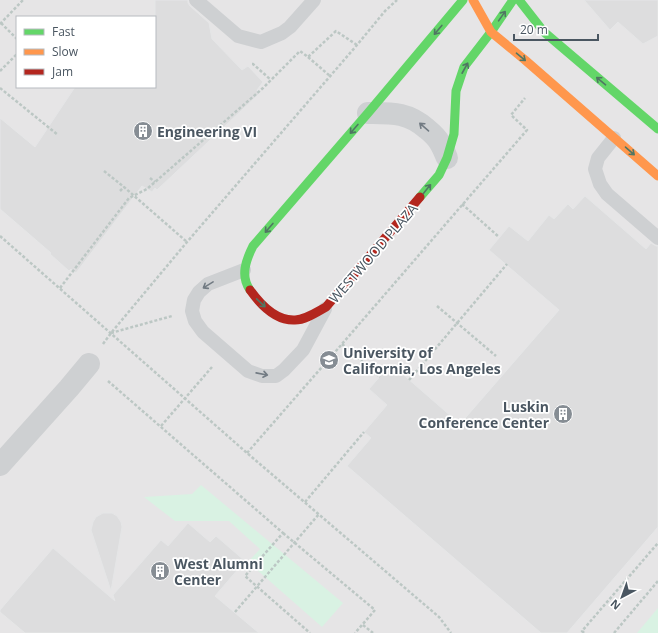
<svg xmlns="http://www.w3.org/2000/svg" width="658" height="633" font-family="'Open Sans',sans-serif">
	<rect width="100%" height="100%" fill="#f4f4f4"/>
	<path fill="#e6e5e6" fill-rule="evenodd" d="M0,0h658v633h-658zM17,17h138v70h-138z"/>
	<g fill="#d9f2e3">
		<path d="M201,485l142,118 -21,24 -74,-65 12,-13 -31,-28h-54l-31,-24 48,-3z"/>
		<path d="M658,608v25h-21z"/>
	</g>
	<g fill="#ddddde" stroke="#e5e6e7">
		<path d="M155,0h33v3l2,3 19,17 3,16 30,31 6,-4 15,16 -6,8 2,4 -102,96 -2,-2 -3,4 -10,-6 -66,87 -5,-4 -2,2 -19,-17 1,-1 -51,-44v-91l35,29 40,-60h80z"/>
		<path d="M584,0h74v36l-15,8 -25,-22 -8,8z"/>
		<path d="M585,196l61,53 5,-6 5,3h2v281l-91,106h-26l-194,-167 24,-28 -7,-6 23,-27 -18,-16 22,-25 69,60 99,-114 -70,-60 20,-24 19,15 21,-26 5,4 14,-15 5,5z"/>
		<path d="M103,513h9l5,3 4,6 1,5 -11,64 -20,-61 2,-8 3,-5z"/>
		<path d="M188,523l22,19 6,-6 29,25 -30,35 44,37h-234l-25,-21v-2l53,-62 62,53 -2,-6 48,-55 7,6z"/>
	</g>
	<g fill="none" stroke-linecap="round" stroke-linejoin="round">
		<g stroke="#bcc7c4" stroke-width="2.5" stroke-dasharray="3 2" stroke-linecap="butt">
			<path d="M1,23l16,16"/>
			<path d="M0,24l23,-24"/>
			<path d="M308,57l22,19"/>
			<path d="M252,64h1l18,16"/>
			<path d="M0,71l17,-17"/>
			<path d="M0,88l58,47"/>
			<path d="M104,171l20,16 63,55"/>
			<path d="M150,178l5,4"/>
			<path d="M120,191l4,-4"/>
			<path d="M462,204l37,33"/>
			<path d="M0,236l247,217 192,164 12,16"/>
			<path d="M60,288l69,-90 18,-9 8,-7 108,-94 37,-37 8,6 28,-26 21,14"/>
			<path d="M437,306l59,50"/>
			<path d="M111,333l61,-17"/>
			<path d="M103,344l8,-11 76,-91 170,-197 28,-34 12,-11"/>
			<path d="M342,344l38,33"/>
			<path d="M409,380l98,-116"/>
			<path d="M108,381l175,152 -38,43 65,57"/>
			<path d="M161,426l51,-59"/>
			<path d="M247,453l95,-109 185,-214 -16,-15 14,-17"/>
			<path d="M305,502l59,-70"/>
			<path d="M283,533l92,77 -20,23"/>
			<path d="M235,612l84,-98"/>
			<path d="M363,625l10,8"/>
			<path d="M584,633l-2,-2 76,-88"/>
			<path d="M614,633l44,-52"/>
		</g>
		<g stroke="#ced0d2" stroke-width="14">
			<path d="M196,0l42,36 23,6 21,-9 8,-6 24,-27"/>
			<path d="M614,138l-16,20 -3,11 5,15 7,10 51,44"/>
			<path d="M244,270l-36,14 -9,8 -5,8 -2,11 3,10 8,11 45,39 14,5h14l8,-6 19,-20 22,-41"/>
		</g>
		<g stroke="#ced0d2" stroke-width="22">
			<path d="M368,113c24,0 40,-1 59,16 5,4 10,9 13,14 3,5 5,10 7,15"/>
			<path d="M0,465l69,-77 20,-24"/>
		</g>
		<g stroke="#63d668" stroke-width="9">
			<path d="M519,0l25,32 114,97"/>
			<path d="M420,197l19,-22 8,-17 7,-24 2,-43 8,-24 27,-35 22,-32"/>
			<path d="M250,290c-10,-14 -4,-30 3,-44l115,-133 95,-113"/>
		</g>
		<path stroke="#ff974d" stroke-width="9" d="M473,0l18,32 34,28 133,116"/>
		<path stroke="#b3261e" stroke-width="9" d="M250,290c10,14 26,31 45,30 10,0 22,-8 31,-13l94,-110"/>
	</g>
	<defs><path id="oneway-shaft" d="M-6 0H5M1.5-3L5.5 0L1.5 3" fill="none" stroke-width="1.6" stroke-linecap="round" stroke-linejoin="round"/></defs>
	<g stroke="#507663">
		<use href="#oneway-shaft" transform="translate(502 16) rotate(-55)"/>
		<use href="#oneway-shaft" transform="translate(438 30) rotate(130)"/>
		<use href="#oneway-shaft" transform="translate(521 57) rotate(40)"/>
		<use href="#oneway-shaft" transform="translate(465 68) rotate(-61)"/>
		<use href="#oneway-shaft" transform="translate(601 81) rotate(-140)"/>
		<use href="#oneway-shaft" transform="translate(354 129) rotate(131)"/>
		<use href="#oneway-shaft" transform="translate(630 151) rotate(41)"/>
		<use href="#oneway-shaft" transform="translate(427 189) rotate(-51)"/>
		<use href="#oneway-shaft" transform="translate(269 228) rotate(131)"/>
		<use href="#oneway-shaft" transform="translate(261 303) rotate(43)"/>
	</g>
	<g stroke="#727b83">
		<use href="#oneway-shaft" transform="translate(424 127) rotate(-139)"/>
		<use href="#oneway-shaft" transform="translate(208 285) rotate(148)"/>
		<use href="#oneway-shaft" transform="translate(262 374) rotate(11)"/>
	</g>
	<defs>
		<g id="building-disc" transform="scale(1)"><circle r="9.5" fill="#868d94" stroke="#fff"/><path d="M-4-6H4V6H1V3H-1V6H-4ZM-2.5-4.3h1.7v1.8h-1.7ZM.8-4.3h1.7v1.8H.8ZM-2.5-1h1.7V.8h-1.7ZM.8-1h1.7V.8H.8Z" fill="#fff"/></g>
		<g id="university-disc" transform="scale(1)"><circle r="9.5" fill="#868d94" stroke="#fff"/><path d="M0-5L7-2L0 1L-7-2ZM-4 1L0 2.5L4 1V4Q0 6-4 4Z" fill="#fff"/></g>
	</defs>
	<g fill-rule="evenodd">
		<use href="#building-disc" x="143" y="131"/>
		<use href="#university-disc" x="329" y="360"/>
		<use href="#building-disc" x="563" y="414"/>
		<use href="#building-disc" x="160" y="571"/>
	</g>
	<g text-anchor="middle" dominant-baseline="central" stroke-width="3.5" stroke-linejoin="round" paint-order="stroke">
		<g font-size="14" font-weight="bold" fill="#4a5661" stroke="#fff" text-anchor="start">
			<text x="157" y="131">Engineering VI</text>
			<text x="343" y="352">University of<tspan x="343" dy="16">California, Los Angeles</tspan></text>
			<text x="549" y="406" text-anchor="end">Luskin<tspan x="549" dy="16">Conference Center</tspan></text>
			<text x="174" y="563">West Alumni<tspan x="174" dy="16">Center</tspan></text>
		</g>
		<g font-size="14" fill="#4a5661" stroke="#fff">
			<text transform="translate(373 253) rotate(-49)">WESTWOOD PLAZA</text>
		</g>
	</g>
	<rect x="16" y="16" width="140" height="72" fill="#ffffff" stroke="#b7bbc0"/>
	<rect x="24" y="29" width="20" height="6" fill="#63d668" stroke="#b7bbc0"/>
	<text x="52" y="36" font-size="12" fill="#4a5661">Fast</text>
	<rect x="24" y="49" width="20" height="6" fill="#ff974d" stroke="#b7bbc0"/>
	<text x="52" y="56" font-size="12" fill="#4a5661">Slow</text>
	<rect x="24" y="69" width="20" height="6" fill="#b3261e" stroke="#b7bbc0"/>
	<text x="52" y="76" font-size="12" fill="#4a5661">Jam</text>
	<g transform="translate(622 597) rotate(221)" stroke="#ffffff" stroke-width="3" paint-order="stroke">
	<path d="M0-3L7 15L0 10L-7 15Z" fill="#4a5661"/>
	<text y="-6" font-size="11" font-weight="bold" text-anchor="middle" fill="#4a5661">N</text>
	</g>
	<path d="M514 34v6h84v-6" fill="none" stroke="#4a5661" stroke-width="2"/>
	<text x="520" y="34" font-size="12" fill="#4a5661" stroke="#ffffff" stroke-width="3" paint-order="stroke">20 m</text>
</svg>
